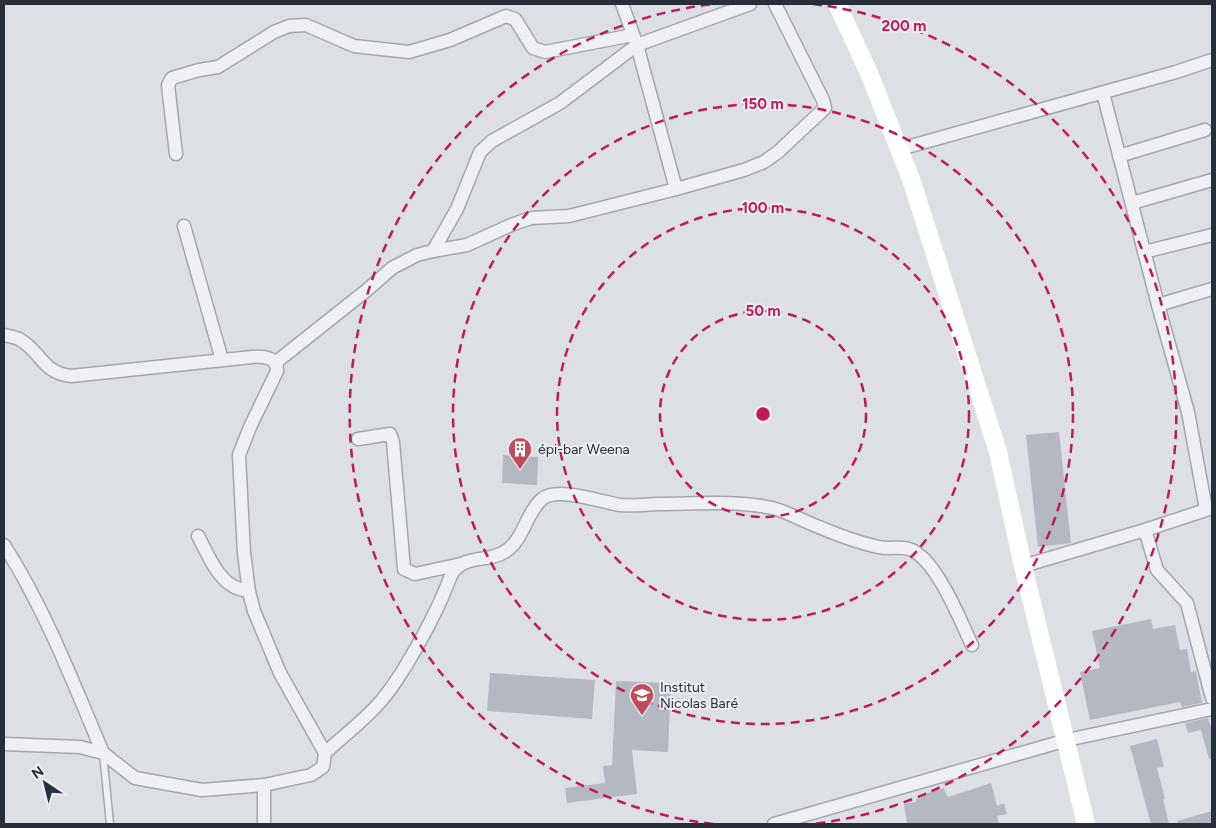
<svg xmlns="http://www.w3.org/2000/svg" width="1216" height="828" font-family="Figtree,sans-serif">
	<rect width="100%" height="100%" fill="#dce0e5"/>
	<g fill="#b4b9c1">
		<path d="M1059,432l12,111 -33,4 -12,-112z"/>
		<path d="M503,455l35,2 -1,28 -35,-2z"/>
		<path d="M1151,619l2,10 22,-4 5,25 7,-1 4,23 5,-1 6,32 -20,4 -2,-5 -90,18 -10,-48 20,-4 -8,-37z"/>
		<path d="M490,673l105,7 -3,39 -105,-8z"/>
		<path d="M616,681l55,2 -3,69 -36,-2 5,44 -70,9 -2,-15 40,-5 -2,-17 9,-1z"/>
		<path d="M1208,718l4,12v28l-3,1 -8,-29 -13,3 -3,-10z"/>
		<path d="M1157,739l7,28 -7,1 8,31h-2l6,25h-18l-21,-78z"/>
		<path d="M991,783l6,23 7,-3 3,11 -10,2 2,8h-92l-3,-20 12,-2v-3l6,-1 -1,-3 23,-7 4,9z"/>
		<path d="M1212,811v13h-34l-1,-3z"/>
	</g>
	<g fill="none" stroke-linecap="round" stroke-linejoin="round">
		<g stroke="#a2a7ae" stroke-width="9">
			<path id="service" d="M103,753l7,71"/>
		</g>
		<g stroke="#a2a7ae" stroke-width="15">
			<g id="minor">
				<path d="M1103,93l55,212 30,107 18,97"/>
				<path d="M900,149l276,-77 36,-12"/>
				<path d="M176,154l-8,-69 4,-7 27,-8 19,-3 56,-35 15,-6 17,-1 48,21 55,6 41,-12 56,-24 9,3 18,29 12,4 88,-17"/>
				<path d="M1119,156l86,-26"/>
				<path d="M676,189l-39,-144 113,-41"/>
				<path d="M1132,203l80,-23"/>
				<path d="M184,226l38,134"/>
				<path d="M433,251l24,-42 23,-57 12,-11 68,-38 77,-58 -15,-41"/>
				<path d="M1144,252l68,-17"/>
				<path d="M1158,305l54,-16"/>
				<path d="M4,335c4,1 11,2 15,4 22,12 23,34 52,37l181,-19c12,-1 25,0 25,14l-27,56 -11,28 5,98 5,39 5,19 26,62 45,80 -2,14 -12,8 -47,10 -62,5 -67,-12 -32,-25 -23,-6 -76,-3"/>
				<path d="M275,363l92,-73 25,-22 25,-13 16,-4 34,-6 44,-20 20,-7 38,-2 107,-27 68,-19 20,-8 14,-10 47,-44 -2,-8 -48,-96"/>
				<path d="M358,439l32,-5 3,8 11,127 11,5 46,-10"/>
				<path d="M1145,530l12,40 30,33 25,95"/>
				<path d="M198,536c9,16 18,41 35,50 5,3 11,4 16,6"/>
				<path d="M4,545c41,64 69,137 99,208"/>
				<path d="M1023,566l122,-36 67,-22"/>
				<path d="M325,753c18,-17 40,-33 56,-52 17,-20 30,-44 43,-67 8,-15 16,-31 22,-46 2,-5 4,-11 7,-16 13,-18 36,-9 53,-21 18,-12 20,-38 36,-52 15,-13 59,3 78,6 12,1 25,0 38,-1 37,0 77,-4 114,4 16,4 31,13 47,19 19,8 40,16 60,20 11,3 23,-2 33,3 26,13 48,70 60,95"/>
				<path d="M264,785v39"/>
				<path d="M774,824l293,-84 145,-31"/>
			</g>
		</g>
		<use href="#service" stroke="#eff0f4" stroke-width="6"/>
		<use href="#minor" stroke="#eff0f4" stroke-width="12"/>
		<path stroke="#fff" stroke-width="18" d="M837,4l32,69 42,106 87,273 25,114 63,258"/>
	</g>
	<g fill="none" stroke="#c2185b" stroke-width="2.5" stroke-dasharray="9 6">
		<circle cx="763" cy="414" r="103"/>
		<circle cx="763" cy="414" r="206"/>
		<circle cx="763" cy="414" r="310"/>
		<path d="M713 824A413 413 0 0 1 713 4M813 4A413 413 0 0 1 813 824"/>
	</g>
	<defs>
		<g id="building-pin" transform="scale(1.25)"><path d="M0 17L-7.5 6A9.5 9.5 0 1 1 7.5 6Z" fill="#bf4c5b" stroke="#ebeef3"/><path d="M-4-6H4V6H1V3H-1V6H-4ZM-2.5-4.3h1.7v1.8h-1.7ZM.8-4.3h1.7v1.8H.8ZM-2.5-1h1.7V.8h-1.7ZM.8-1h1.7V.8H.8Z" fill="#fff"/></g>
		<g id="school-pin" transform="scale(1.25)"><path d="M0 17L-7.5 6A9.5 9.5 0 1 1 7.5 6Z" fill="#bf4c5b" stroke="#ebeef3"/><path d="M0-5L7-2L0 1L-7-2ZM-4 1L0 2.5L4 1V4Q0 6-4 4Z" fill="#fff"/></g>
	</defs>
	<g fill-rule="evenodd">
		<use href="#building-pin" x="520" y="449"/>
		<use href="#school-pin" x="642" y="695"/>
	</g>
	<g text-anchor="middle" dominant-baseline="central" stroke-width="4" stroke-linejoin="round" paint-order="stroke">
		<g font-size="14" fill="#282e3a" stroke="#ebeef3" text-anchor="start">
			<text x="538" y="449">épi-bar Weena</text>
			<text x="660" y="687">Institut<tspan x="660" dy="16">Nicolas Baré</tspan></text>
		</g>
	</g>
	<circle cx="763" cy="414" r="8" fill="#c2185b" stroke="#ebeef3" stroke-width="2.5"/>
	<g font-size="15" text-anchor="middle" font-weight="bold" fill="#c2185b" stroke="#ebeef3" stroke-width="4" stroke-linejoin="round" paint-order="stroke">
		<text x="904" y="31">200 m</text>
		<text x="763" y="109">150 m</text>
		<text x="763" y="213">100 m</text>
		<text x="763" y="316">50 m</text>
	</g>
	<rect width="1216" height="828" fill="none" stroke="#282e3a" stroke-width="10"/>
	<g transform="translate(45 783) rotate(325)" stroke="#ebeef3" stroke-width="4" paint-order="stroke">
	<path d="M0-4L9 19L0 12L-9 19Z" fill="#282e3a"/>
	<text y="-8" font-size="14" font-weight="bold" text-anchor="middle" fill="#282e3a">N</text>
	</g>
</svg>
